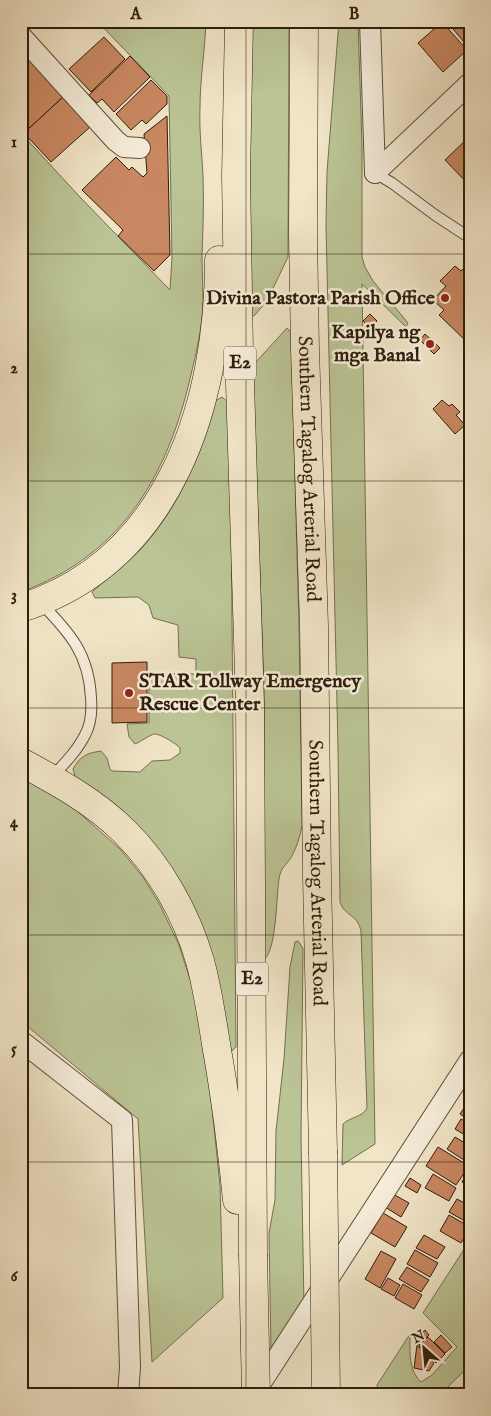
<svg xmlns="http://www.w3.org/2000/svg" width="491" height="1416" font-family="'IM FELL English',serif">
	<rect width="100%" height="100%" fill="#f1e5c7"/>
	<filter id="stains"><feTurbulence type="fractalNoise" baseFrequency=".004" numOctaves="4"/><feColorMatrix values="0 0 0 0 .2 0 0 0 0 .09 0 0 0 0 .02 0 0 0 .5 -.17"/></filter>
	<radialGradient id="worn" r=".72"><stop offset=".6" stop-color="#630" stop-opacity="0"/><stop offset="1" stop-color="#630" stop-opacity=".3"/></radialGradient>
	<g fill="#bbc495" stroke="#747050">
		<path d="M97,21h109c-1,29 -6,58 -6,87 -1,23 2,46 3,68 1,27 0,53 -1,80 0,20 2,41 0,60 -2,23 -8,46 -13,67 -24,98 -70,173 -168,209v-459l58,63 91,94 2,-33 -3,-161z"/>
		<path d="M252,21h37l-1,236 -21,44 -13,15 -2,-1 -3,-150z"/>
		<path d="M339,21h19l4,124v112l3,10 8,14 35,42 -2,4 -44,-43 13,860 -33,21 1,-41c7,-7 20,-7 24,-16l-6,-177c-3,-17 -17,-15 -21,-29l-2,-154 -12,-523 1,-53z"/>
		<path d="M287,328l3,3 1,4 8,292 3,199c-2,11 -5,20 -10,30 -6,10 -11,10 -13,23 -3,19 -2,69 -15,81v-273l-11,-310 2,-14z"/>
		<path d="M222,397l8,7 6,643 -4,4 -3,-1 -18,-83 -135,-187 -3,-11c7,-13 14,-16 28,-18l6,7 3,11 2,2 28,1 12,-11 18,-1 10,-7v-5c-3,-4 -21,-15 -26,-14 -4,1 -14,8 -19,10l-6,-7 -2,-13 22,-1v-50l47,1v-15l-17,-2 -1,-32 -25,-7 -4,-13 -11,-8 -43,1 -3,-6c16,-15 34,-27 49,-43 38,-42 60,-94 74,-148z"/>
		<path d="M21,773l55,37 44,39 23,28 17,28 19,40 16,50 12,65 13,125 3,113 -71,64 -14,-243 -117,-98z"/>
		<path d="M298,941l5,7 -2,188 3,171 -33,45 -2,-119 6,-33 1,-69 8,-72 6,-92 5,-25z"/>
		<path d="M470,1240v125l-30,30h-62l-1,-10 33,-51c0,17 -2,36 11,48l11,-7 25,-28 -34,-34z"/>
	</g>
	<g fill="#c98862" stroke="#2e1d0b">
		<path d="M442,22l25,28 -24,22 -25,-29z"/>
		<path d="M460,23l10,11 -6,8 -11,-13z"/>
		<path d="M104,37l21,22 -34,33 -22,-23z"/>
		<path d="M21,51l42,46 -39,36 -3,-3z"/>
		<path d="M130,56l20,21 -36,35 -12,-13 -5,4 -8,-8z"/>
		<path d="M151,80l16,16v8l-21,20 -4,-4 -11,10 -15,-16z"/>
		<path d="M63,97l27,30 -39,35 -27,-29z"/>
		<path d="M167,116l3,139 -16,16 -36,-35 5,-6 -41,-40 34,-33 13,13 3,-3 11,10 4,-4 -3,-39z"/>
		<path d="M470,136v45l-3,2 -22,-23z"/>
		<path d="M470,262v83l-31,-30 5,-5 -11,-10 13,-14 -6,-5 15,-15 6,5z"/>
		<path d="M370,314l7,7 -7,7 -7,-7z"/>
		<path d="M383,328l6,6 -7,6 -5,-6z"/>
		<path d="M425,334l15,14 -6,6 -14,-14z"/>
		<path d="M442,400l7,6 3,-2 8,8 -4,3 9,10 -10,9 -22,-25z"/>
		<path d="M147,662v60l-35,1v-60z"/>
		<path d="M470,1099v22l-10,-7z"/>
		<path d="M461,1119l9,5v10l-2,3 -13,-8z"/>
		<path d="M455,1137l15,9v18l-23,-15z"/>
		<path d="M438,1147l31,19 -13,19 -30,-19z"/>
		<path d="M469,1169h1v17l-8,-4z"/>
		<path d="M433,1174l23,14 -7,13 -24,-13z"/>
		<path d="M410,1178l11,7 -4,8 -12,-7z"/>
		<path d="M393,1194l16,9 -8,14 -16,-10z"/>
		<path d="M457,1199l13,7v18l-21,-12z"/>
		<path d="M383,1213l24,14 -12,20 -24,-14z"/>
		<path d="M449,1215l21,12 -9,16 -21,-12z"/>
		<path d="M424,1235l21,12 -8,12 -21,-11z"/>
		<path d="M415,1250l23,13 -8,14 -23,-13z"/>
		<path d="M381,1251l15,8 -16,29 -15,-9z"/>
		<path d="M407,1267l22,13 -8,12 -22,-13z"/>
		<path d="M388,1278l12,7 -6,11 -13,-7z"/>
		<path d="M403,1284l19,11 -8,14 -19,-11z"/>
		<path d="M425,1330l4,5 -10,10 -4,-4z"/>
		<path d="M441,1335l11,12 -7,6 -11,-11z"/>
		<path d="M428,1337l17,17 -9,9 -17,-17z"/>
		<path d="M417,1345l17,18 -5,8 -15,-3z"/>
	</g>
	<g fill="none" stroke-linecap="round" stroke-linejoin="round">
		<g stroke="#5f4f3a" stroke-width="12">
			<g id="lane">
				<path d="M375,173l17,10 43,32 35,23"/>
				<path d="M40,602c30,31 49,52 51,96 1,12 0,26 -6,37 -8,16 -21,29 -33,42"/>
			</g>
		</g>
		<g stroke="#5f4f3a" stroke-width="22">
			<g id="street">
				<path d="M370,21l5,152"/>
				<path d="M21,36l95,105 8,6 16,1"/>
				<path d="M375,173l95,-90"/>
				<path d="M21,1041l101,79 8,247 -2,28"/>
				<path d="M255,1392l215,-332"/>
			</g>
		</g>
		<g stroke="#2e1d0b" stroke-width="29">
			<g id="highway">
				<path d="M239,21l-3,155 3,175 11,353 3,550"/>
				<path id="s1" d="M304,21l-1,214 2,114 9,277 3,251 6,274"/>
				<path d="M21,608c150,-47 198,-206 198,-348"/>
				<path d="M21,762c37,20 74,40 104,70 35,35 61,81 75,129 8,29 12,59 17,89 9,50 15,100 20,150"/>
			</g>
		</g>
		<use href="#lane" stroke="#f6eedb" stroke-width="10"/>
		<use href="#street" stroke="#f6eedb" stroke-width="20"/>
		<use href="#highway" stroke="#f1e5c7" stroke-width="28"/>
		<g stroke="#2e1d0b" stroke-width="29" stroke-linecap="butt">
			<g id="highway-bridge">
				<path d="M323,1151l3,244"/>
				<path d="M253,1254l3,141"/>
			</g>
		</g>
		<use href="#highway-bridge" stroke="#f1e5c7" stroke-width="28"/>
	</g>
	<path fill="none" stroke="#2e1d0b" stroke-width="1" stroke-opacity="0.55" d="M246,21v1374M21,254h449M21,481h449M21,708h449M21,935h449M21,1162h449"/>
	<g fill="#8f2418" stroke="#f6eedb" stroke-width="2">
		<circle cx="445" cy="298" r="5"/>
		<circle cx="430" cy="344" r="5"/>
		<circle cx="129" cy="693" r="5"/>
	</g>
	<g text-anchor="middle" dominant-baseline="central" stroke-width="5" stroke-linejoin="round" paint-order="stroke">
		<g fill="#f6eedb" stroke="#6a5c49" stroke-width="1">
			<rect x="224" y="346.5" width="32" height="33" rx="4"/>
			<rect x="236" y="962.5" width="32" height="33" rx="4"/>
		</g>
		<g font-size="19" font-weight="bold" fill="#2e1d0b">
			<text x="240" y="363">E2</text>
			<text x="252" y="979">E2</text>
		</g>
		<g font-size="20" font-weight="bold" fill="#2e1d0b" stroke="#f6eedb" text-anchor="end">
			<text x="435" y="298">Divina Pastora Parish Office</text>
			<text x="420" y="332">Kapilya ng<tspan x="420" dy="23">mga Banal</tspan></text>
			<text x="139" y="681" text-anchor="start">STAR Tollway Emergency<tspan x="139" dy="23">Rescue Center</tspan></text>
		</g>
		<g font-size="20" fill="#2e1d0b" stroke="#f6eedb">
			<text stroke="none"><textPath href="#s1" startOffset="448">Southern Tagalog Arterial Road</textPath></text>
			<text stroke="none"><textPath href="#s1" startOffset="852">Southern Tagalog Arterial Road</textPath></text>
		</g>
	</g>
	<rect width="491" height="1416" fill="none" stroke="#f1e5c7" stroke-width="55"/>
	<g transform="translate(424 1348) rotate(333)" stroke="#f6eedb" stroke-width="4" paint-order="stroke">
	<path d="M0-4L9 19L0 12L-9 19Z" fill="#2e1d0b"/>
	<text y="-8" font-size="14" font-weight="bold" text-anchor="middle" fill="#2e1d0b">N</text>
	</g>
	<rect x="28" y="28" width="436" height="1360" fill="none" stroke="#2e1d0b" stroke-width="2"/>
	<g font-size="16" text-anchor="middle" font-weight="bold" fill="#2e1d0b">
		<text x="136" y="19">A</text>
		<text x="354" y="19">B</text>
		<text x="14" y="147">1</text>
		<text x="14" y="373">2</text>
		<text x="14" y="600">3</text>
		<text x="14" y="827">4</text>
		<text x="14" y="1054">5</text>
		<text x="14" y="1281">6</text>
	</g>
	<rect width="100%" height="100%" filter="url(#stains)"/>
	<rect width="100%" height="100%" fill="url(#worn)"/>
</svg>
